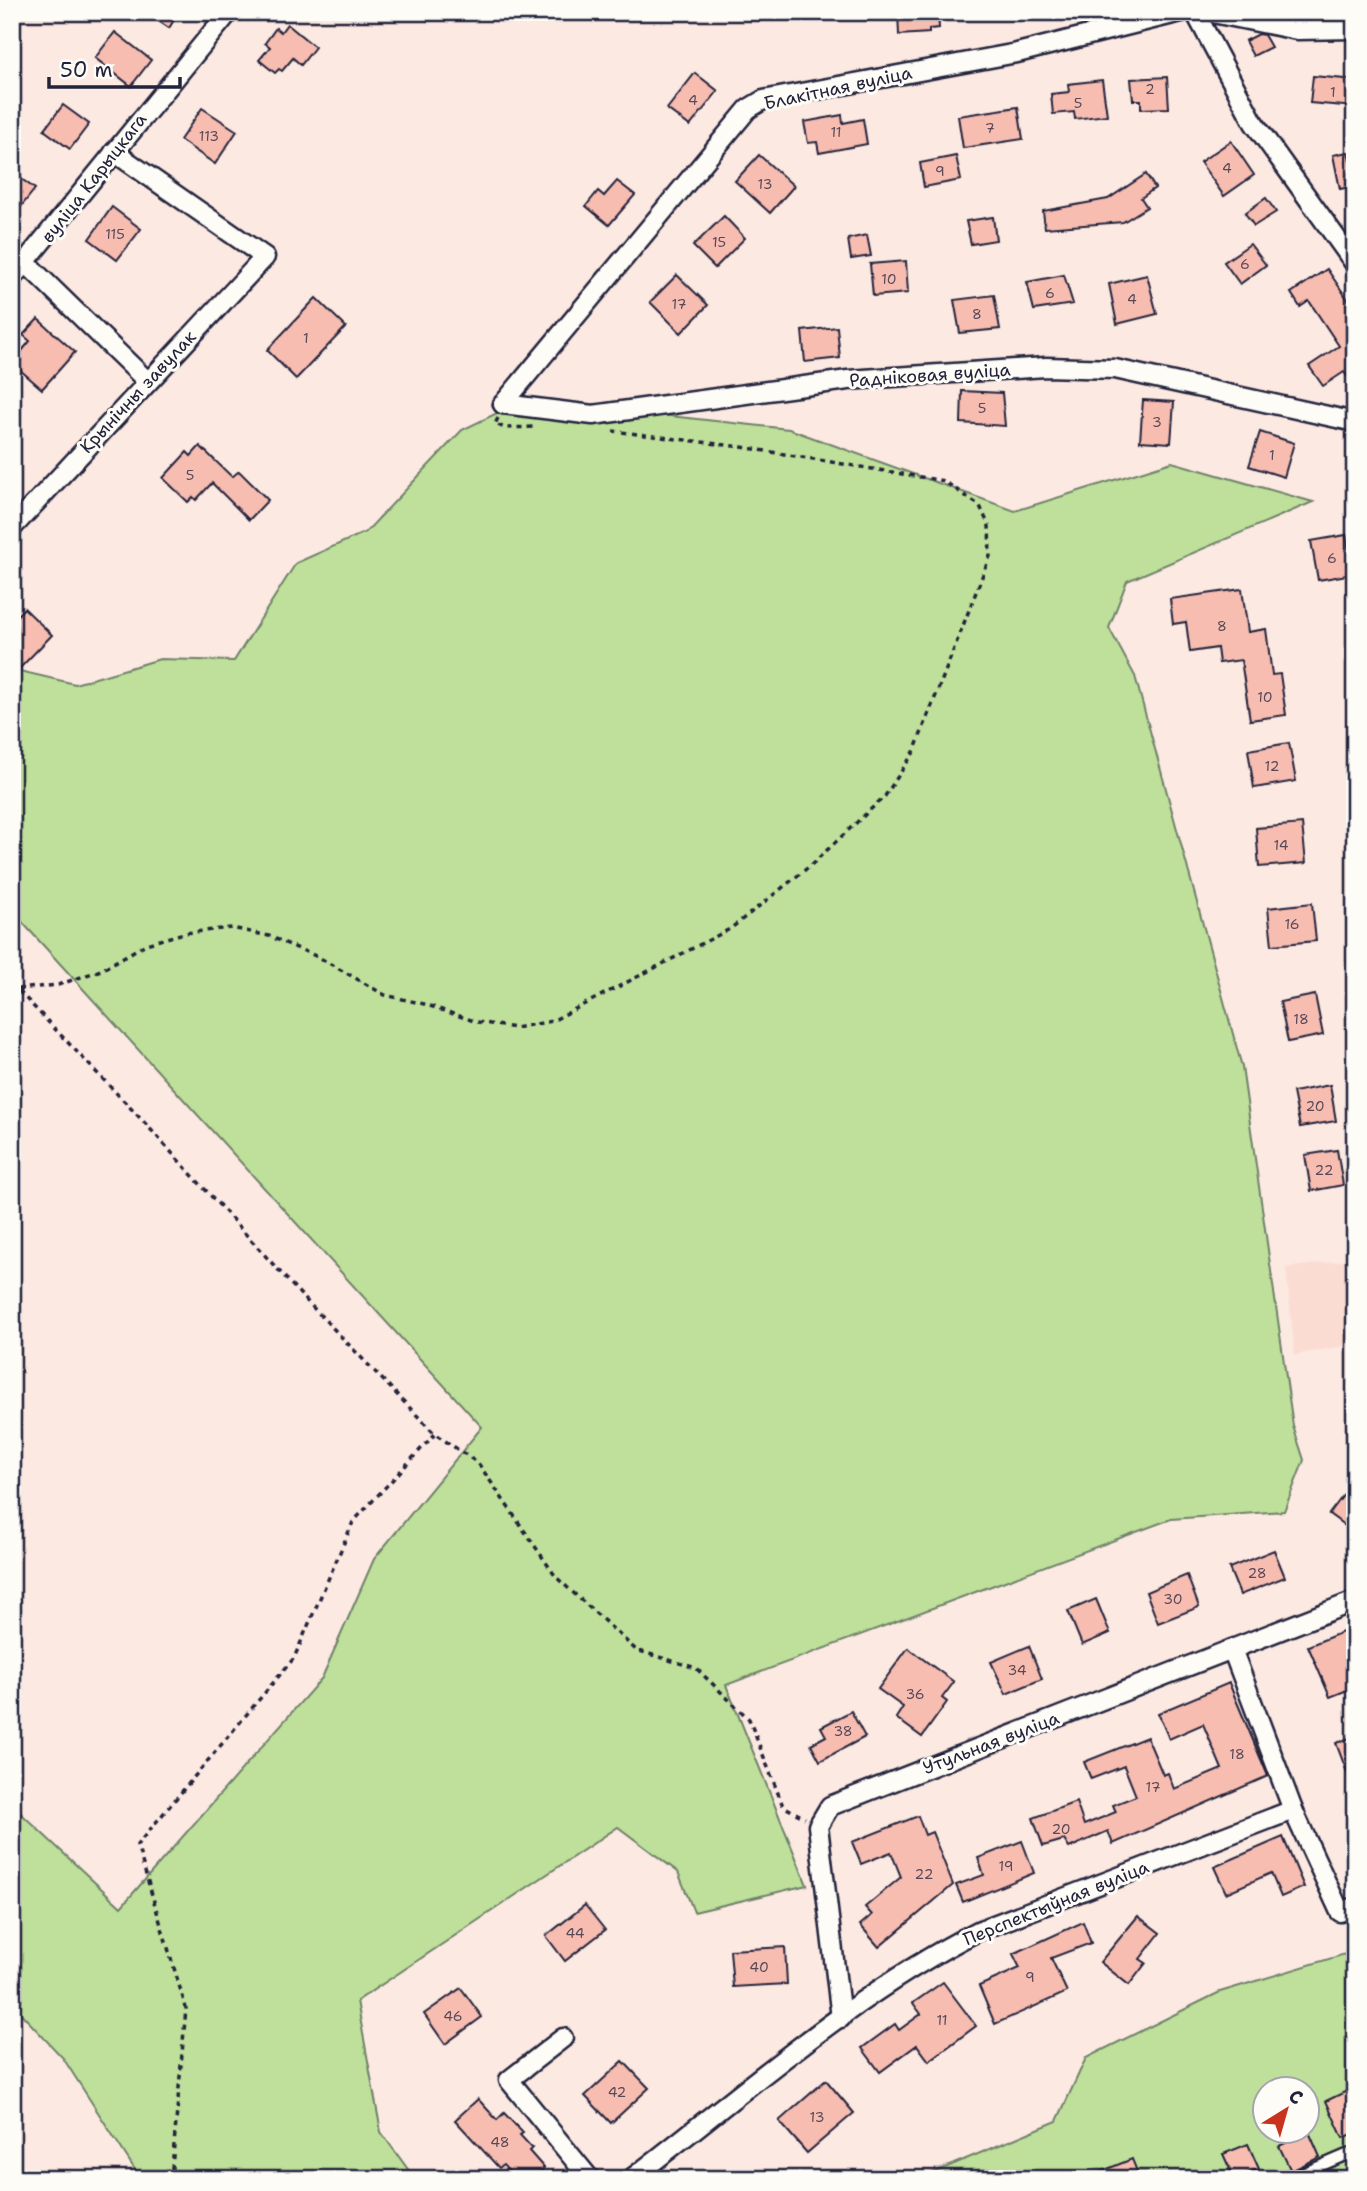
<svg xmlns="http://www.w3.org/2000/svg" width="1367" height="2191" font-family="'Shantell Sans',sans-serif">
	<rect width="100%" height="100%" fill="#fce9e2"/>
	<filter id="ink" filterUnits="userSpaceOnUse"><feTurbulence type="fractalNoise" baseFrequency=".0143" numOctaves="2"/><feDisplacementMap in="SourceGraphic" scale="14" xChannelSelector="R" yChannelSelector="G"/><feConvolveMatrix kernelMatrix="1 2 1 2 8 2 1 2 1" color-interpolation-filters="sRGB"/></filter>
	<g filter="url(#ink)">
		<path fill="#fbdcd3" d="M1355,1259v85l-60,11 -9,-87z"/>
		<g fill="#bee09a" stroke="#70816a" stroke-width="2" fill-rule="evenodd">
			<path d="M524,400l265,29 226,82 157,-49 141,40 -186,79 -18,47 26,48 107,391 51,359 11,34 -20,51 -113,8 -445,166 81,200 -113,27 -16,-40 -60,-45 -261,174 24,131 34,47h-274l-78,-121 -51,-54v-199l109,102 201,-229 52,-119 108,-132 -470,-516v-233l8,-7 55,13 85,-25 74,2 62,-98 70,-31 96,-102z"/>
			<path d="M1355,1951v228h-437l139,-58 29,-63 134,-66zM1266,2090h42v42h-42z"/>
		</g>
		<g fill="#f8bdb1" stroke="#22223b" stroke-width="2">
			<path d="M145,12h34l-10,16z"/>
			<path d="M898,12h40l1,16 -10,1v4l-30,2z"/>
			<path d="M287,24l28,23 -14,18 -8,-7 -11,13 -3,-2 -4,4 -16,-13 11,-13 -5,-4 11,-15 5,4z"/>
			<path d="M115,32l36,28 -20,26 -36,-28z"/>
			<path d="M1259,34l5,1 7,12 -18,9 -8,-15z"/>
			<path d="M695,73l23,18 -28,35 -23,-17z"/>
			<path d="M1313,76l42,4v27l-45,-4z"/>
			<path d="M1167,77l2,31 -28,1v-9h-8l-2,-21z"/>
			<path d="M1102,80l5,35 -32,4 -1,-7 -21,2 -2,-20 18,-2 -1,-8z"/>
			<path d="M63,105l26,19 -19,25 -26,-19z"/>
			<path d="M1018,107l5,32 -60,9 -5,-32z"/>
			<path d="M202,108l35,23 -22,33 -35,-24z"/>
			<path d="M842,115l1,8 20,-4 4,25 -48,9 -2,-11 -9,1 -4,-21z"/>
			<path d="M1231,141l23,34 -30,21 -24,-34z"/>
			<path d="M1348,152l3,12 4,-1v23l-15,3 -7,-34z"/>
			<path d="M759,155l35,31 -24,27 -35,-32z"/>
			<path d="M956,156l5,24 -37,7 -4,-24z"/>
			<path d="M12,172l23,17 -23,29z"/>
			<path d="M1146,174l9,14 -14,10 6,9 -24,15 -78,6 -2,-17 65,-12z"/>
			<path d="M617,181l18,14 -26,30 -23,-19 12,-15 6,5z"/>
			<path d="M1266,198l10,14 -22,14 -9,-13z"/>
			<path d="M112,207l29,22 -24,31 -28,-21z"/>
			<path d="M724,216l21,22 -30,30 -22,-22z"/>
			<path d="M993,217l3,23 -25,4 -5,-23z"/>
			<path d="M867,235l4,21 -20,3 -3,-20z"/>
			<path d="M1250,244l16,21 -26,19 -16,-22z"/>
			<path d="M906,261l2,32 -35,3 -3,-32z"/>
			<path d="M1327,269l28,41v77l-11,-15 -21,14 -14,-20 30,-20 -30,-45 -9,6 -9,-14z"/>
			<path d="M677,275l31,30 -27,28 -31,-31z"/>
			<path d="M1064,275l9,29 -39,6 -7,-28z"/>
			<path d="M1147,275l10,39 -40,10 -8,-40z"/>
			<path d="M994,295l6,34 -40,4 -6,-33z"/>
			<path d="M316,298l30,29 -50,52 -29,-29z"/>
			<path d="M38,319l37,33 -33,37 -30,-26 18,-22 -7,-6z"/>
			<path d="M837,327l3,31 -35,4 -3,-31z"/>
			<path d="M962,391l40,2 3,33 -44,-3z"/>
			<path d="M1143,400l31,2 -3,41 -31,-2z"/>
			<path d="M1260,432l34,11 -10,34 -35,-11z"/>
			<path d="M200,446l32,31 7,-6 29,29 -19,20 -37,-37 -16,17 -3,-3 -5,5 -25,-24 24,-26 4,4z"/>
			<path d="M1346,535l7,39 -35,6 -7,-39z"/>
			<path d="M1242,589l6,43 18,-3 6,46 8,-1 6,41 -36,5 -9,-60 -22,3 -2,-15 -27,4 -4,-30 -13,2 -3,-25z"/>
			<path d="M24,608l28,27 -33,34 -7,-7v-41z"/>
			<path d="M1289,743l7,38 -42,7 -6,-38z"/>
			<path d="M1302,824l4,39 -47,4 -3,-39z"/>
			<path d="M1312,903l4,38 -44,4 -4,-37z"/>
			<path d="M1315,995l8,40 -35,7 -8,-40z"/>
			<path d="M1330,1085l6,36 -36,6 -7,-35z"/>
			<path d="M1337,1150l6,35 -32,6 -6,-36z"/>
			<path d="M1345,1493l10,7v33l-26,-19z"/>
			<path d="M1274,1550l11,27 -45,18 -11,-27z"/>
			<path d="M1187,1575l12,32 -41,16 -12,-31z"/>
			<path d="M1096,1599l14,34 -28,12 -14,-34z"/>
			<path d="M1355,1627v60l-25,10 -22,-51z"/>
			<path d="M1029,1646l13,33 -36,15 -15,-32z"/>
			<path d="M908,1648l46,34 -12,16 5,4 -25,35 -26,-19 7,-11 -25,-18z"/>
			<path d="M1229,1683l39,93 -155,68 -5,-13 -39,17 -5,-8 -21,6 -10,-28 43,-16 8,23 32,-13 -3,-7 23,-9 -12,-30 -33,13 -7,-17 63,-25 16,38 5,-2 6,16 48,-20 -19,-45 -34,15 -11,-26z"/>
			<path d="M851,1711l14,26 -45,24 -9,-17 15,-8 -5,-9z"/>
			<path d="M1355,1736v52h-2l-17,-45z"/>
			<path d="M918,1816l7,19 7,-3 21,53 -74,62 -19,-22 12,-10 -7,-8 36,-30 -10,-25 -30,12 -9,-22z"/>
			<path d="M1283,1837l21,50 -23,10 -10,-24 -45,20 -12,-26z"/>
			<path d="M1022,1841l12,32 -71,29 -7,-17 28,-10 -6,-17z"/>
			<path d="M585,1905l20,25 -40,31 -19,-25z"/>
			<path d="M1138,1916l22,17 -20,26 6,4 -17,22 -29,-23z"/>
			<path d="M1083,1922l8,21 -40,15 16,34 -72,32 -16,-38 41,-18 -7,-14z"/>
			<path d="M785,1947l2,37 -54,3 -3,-37z"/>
			<path d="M943,1982l33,44 -47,35 -12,-16 -37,27 -18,-24 33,-24 4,6 22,-16 -8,-11z"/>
			<path d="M461,1988l21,29 -37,27 -21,-30z"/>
			<path d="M623,2061l26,27 -38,35 -26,-27z"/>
			<path d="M826,2080l28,33 -47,40 -28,-32z"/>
			<path d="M1355,2087v46l-12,5 -17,-37z"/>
			<path d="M478,2099l19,21 7,-7 19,20 -3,2 12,13 -3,3 15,17 -12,11h-16l-13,-14 -4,3 -44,-48z"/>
			<path d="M1309,2132l11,25 -29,14 -12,-25z"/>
			<path d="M1248,2144l11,25 -25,9 -11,-24z"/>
			<path d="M1132,2159l8,20h-55v-1z"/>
		</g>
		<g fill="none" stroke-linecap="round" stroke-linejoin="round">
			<g stroke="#22223b" stroke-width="14">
				<path id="service" d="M1290,2179l65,-28"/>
			</g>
			<g stroke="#22223b" stroke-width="23">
				<g id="minor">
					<path d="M1195,12l59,111 101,141"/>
					<path d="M1208,12l89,18 58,-1"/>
					<path d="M27,264l120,117"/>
					<path d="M12,278l217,-266"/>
					<path d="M503,404l90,11 255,-35 198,-13 69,2 240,53"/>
					<path d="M503,404l245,-295 15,-9 254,-47 164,-41"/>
					<path d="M12,528l253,-271 -151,-105"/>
					<path d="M1232,1649l61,161"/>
					<path d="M841,2018l-23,-192 12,-20 525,-205"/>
					<path d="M563,2038l-54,42 81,99"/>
					<path d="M631,2179c110,-84 224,-186 347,-248l315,-121 47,102 15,-5"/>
				</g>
			</g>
			<g stroke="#22223b" stroke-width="3.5" stroke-dasharray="5 5" stroke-linecap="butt">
				<path d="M498,418l-3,6 10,4 31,-1"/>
				<path d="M12,984l131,137 157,173 135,140 43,29 78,114 80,73 60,18 53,51 34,87 22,12"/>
				<path d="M18,989l40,-4 43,-15 45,-26 38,-11 48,-5 37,8 51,22 65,37 39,9 53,18 38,6 37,-7 178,-92 80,-63 75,-70 29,-44 76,-196 -1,-30 -9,-20 -36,-25 -202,-34 -129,-16"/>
				<path d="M171,2179l15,-171 -49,-163 157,-187 59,-136 82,-88"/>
			</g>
			<use href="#service" stroke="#fdfcf7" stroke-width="9"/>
			<use href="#minor" stroke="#fdfcf7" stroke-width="18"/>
		</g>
	</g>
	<g text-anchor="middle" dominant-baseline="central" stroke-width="6" stroke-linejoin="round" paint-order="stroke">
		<g font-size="14" fill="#584958">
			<text x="1150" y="89">2</text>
			<text x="1333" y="92">1</text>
			<text x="693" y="100">4</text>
			<text x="1078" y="103">5</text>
			<text x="990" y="128">7</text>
			<text x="836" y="132">11</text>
			<text x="209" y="136">113</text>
			<text x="1227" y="168">4</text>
			<text x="940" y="171">9</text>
			<text x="765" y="184">13</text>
			<text x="115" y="234">115</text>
			<text x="719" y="242">15</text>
			<text x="1245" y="264">6</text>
			<text x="889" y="279">10</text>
			<text x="1050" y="293">6</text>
			<text x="1132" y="299">4</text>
			<text x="679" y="304">17</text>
			<text x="977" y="314">8</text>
			<text x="306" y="338">1</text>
			<text x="982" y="408">5</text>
			<text x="1157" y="422">3</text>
			<text x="1272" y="455">1</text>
			<text x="190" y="475">5</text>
			<text x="1332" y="558">6</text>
			<text x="1222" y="626">8</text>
			<text x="1265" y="697">10</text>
			<text x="1272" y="766">12</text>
			<text x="1281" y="845">14</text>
			<text x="1292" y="924">16</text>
			<text x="1301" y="1019">18</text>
			<text x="1315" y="1106">20</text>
			<text x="1324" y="1170">22</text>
			<text x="1257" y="1573">28</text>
			<text x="1173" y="1599">30</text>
			<text x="1017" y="1670">34</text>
			<text x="915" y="1694">36</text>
			<text x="843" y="1731">38</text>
			<text x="1237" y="1754">18</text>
			<text x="1153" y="1787">17</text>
			<text x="1061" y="1829">20</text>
			<text x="1006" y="1866">19</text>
			<text x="924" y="1874">22</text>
			<text x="575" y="1933">44</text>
			<text x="759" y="1967">40</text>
			<text x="1030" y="1977">9</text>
			<text x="453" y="2016">46</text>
			<text x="942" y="2020">11</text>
			<text x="617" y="2092">42</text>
			<text x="817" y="2117">13</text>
			<text x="500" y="2142">48</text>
		</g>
		<g font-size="18" fill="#22223b" stroke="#fdfcf7">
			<text transform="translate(838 88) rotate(-12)">Блакітная вуліца</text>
			<text transform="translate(94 178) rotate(-52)">вуліца Карыцкага</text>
			<text transform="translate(930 375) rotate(-4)">Радніковая вуліца</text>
			<text transform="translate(138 392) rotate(-47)">Крынічны завулак</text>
			<text transform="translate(991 1743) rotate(-21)">Утульная вуліца</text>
			<text transform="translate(1056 1903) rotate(-22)">Перспектыўная вуліца</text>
		</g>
	</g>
	<rect width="1367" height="2191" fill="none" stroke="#fdfcf7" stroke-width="42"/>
	<rect x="21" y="21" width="1325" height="2149" fill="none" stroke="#22223b" stroke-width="2.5" filter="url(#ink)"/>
	<g transform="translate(1286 2110) rotate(37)"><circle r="33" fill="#fdfcf7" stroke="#a5a5ac" stroke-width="2"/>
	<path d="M0-5L12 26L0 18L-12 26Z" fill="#c8321e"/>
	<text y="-10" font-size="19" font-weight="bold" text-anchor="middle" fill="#22223b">С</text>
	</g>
	<path d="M49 77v10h131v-10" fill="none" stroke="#22223b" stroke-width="3.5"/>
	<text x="60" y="77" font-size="21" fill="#22223b" stroke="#fdfcf7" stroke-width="5" paint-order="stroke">50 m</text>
</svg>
